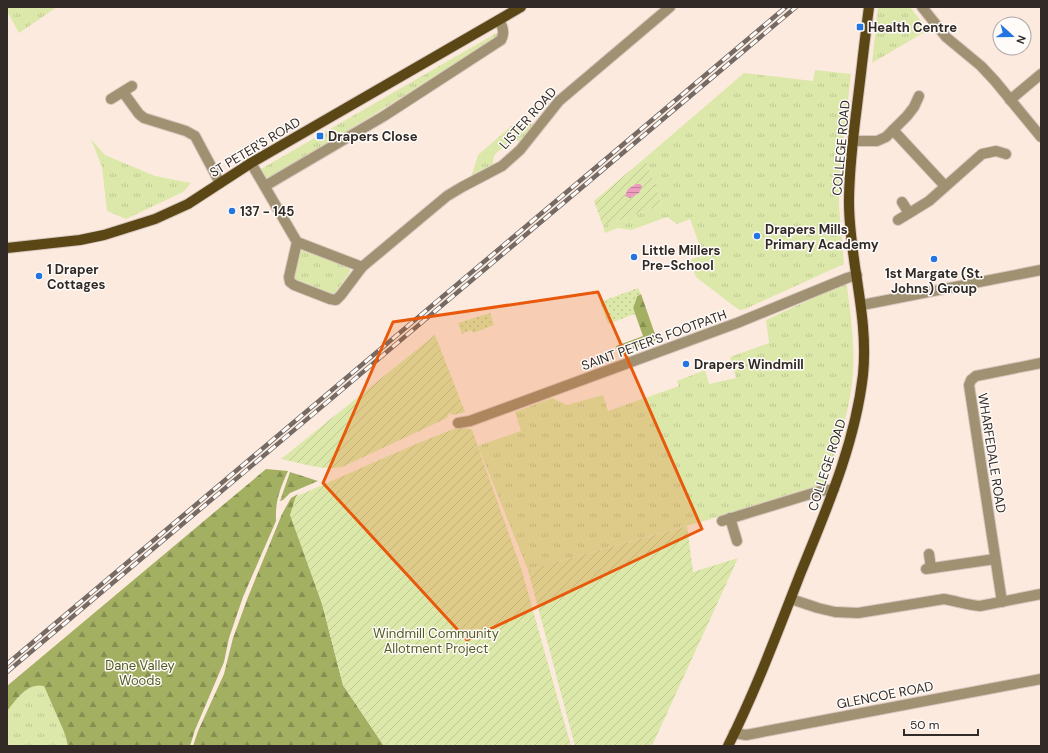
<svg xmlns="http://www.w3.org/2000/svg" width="1048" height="753" font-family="'DM Sans',sans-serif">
	<defs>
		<pattern id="grass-tufts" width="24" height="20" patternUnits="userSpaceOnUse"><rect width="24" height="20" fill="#dce8aa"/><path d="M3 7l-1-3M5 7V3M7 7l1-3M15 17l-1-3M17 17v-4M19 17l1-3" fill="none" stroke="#bdc792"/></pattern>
		<pattern id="forest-firs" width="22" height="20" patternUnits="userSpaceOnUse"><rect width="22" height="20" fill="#a3b062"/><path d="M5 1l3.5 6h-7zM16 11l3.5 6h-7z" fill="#858f51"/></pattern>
		<pattern id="park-dots" width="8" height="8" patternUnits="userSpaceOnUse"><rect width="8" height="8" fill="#dce8aa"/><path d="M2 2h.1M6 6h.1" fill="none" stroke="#bdc792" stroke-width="1.8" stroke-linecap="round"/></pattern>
		<pattern id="garden-furrows" width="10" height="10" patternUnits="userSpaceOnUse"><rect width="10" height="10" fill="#dce8aa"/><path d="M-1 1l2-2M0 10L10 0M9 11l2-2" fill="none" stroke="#bdc792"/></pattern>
		<pattern id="water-rules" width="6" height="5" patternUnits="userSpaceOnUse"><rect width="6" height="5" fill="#eb9cbf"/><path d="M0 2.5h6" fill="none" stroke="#bf7f9b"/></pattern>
	</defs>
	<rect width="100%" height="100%" fill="#fceadf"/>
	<g fill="url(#grass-tufts)">
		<path d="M7,7h50l-38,26 -12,-22z"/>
		<path d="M878,7h32l18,23 -56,33z"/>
		<path d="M498,32v4l-5,5 -224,138 -5,-1 -3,-9z"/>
		<path d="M815,70l36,4 -12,105v27l5,58 -99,45 -5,1 -5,-3 -39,-30 -6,-17 13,-5 -13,-36 -13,5 -10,-7 -36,13 -13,-2 -13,5 -2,-7 59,-21 -17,-47 99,-85 69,8z"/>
		<path d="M534,123l-14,18 -8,-1 -18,15 -1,9 -21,11 6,-20 33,-29z"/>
		<path d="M91,139l14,16 50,21 36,7 -8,9 -57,27 -19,-8 -5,-44z"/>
		<path d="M305,249l43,16 -1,3 3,1v3l-15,21h-8l-32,-12 -1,-6 5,-23 3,-2h3z"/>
		<path d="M843,284l4,2c4,32 9,65 5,97 -4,36 -17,71 -30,105l-294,82 -50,-124 43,-15 -6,-19 37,-14 15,7 36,-10 5,16 71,-25 -2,-5 28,-11 4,14 27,-6 -6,-21 39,-14 -3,-23z"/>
		<path d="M30,674l14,12 21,48 3,12h-61v-59z"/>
	</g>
	<g fill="url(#forest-firs)">
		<path d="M641,294l16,46 -38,14 -3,-8 27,-10 -10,-28 4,-12z"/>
		<path d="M266,469l22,2c-8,18 -13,30 -12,50l-33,76 -14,41 -5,24 -29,68 -5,16h-122l-3,-12 -21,-48c-17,-4 -28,14 -37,25v-25z"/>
		<path d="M290,472l28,9 -28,12 -7,7 -3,1z"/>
		<path d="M298,494l-3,5 48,186 41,61h-191l5,-15 26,-57 9,-36 15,-41 34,-83 9,-16z"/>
	</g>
	<g fill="url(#park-dots)">
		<path d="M638,288l3,6 -4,2 -4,12 2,6 -27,10 -8,-22z"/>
		<path d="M490,313l4,12 -21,8 -2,-3 -9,4 -4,-11z"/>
	</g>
	<g fill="url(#garden-furrows)">
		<path d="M645,158l17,47 -59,21 -9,-25z"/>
		<path d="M435,335l30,77 -12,3 -4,-2 -2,5 -105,49c-20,4 -41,-4 -61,-8z"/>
		<path d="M461,426l11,4 50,141 49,175h-187l-41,-61 -20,-78 -33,-92 5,-16 2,-3 5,-2 114,-50z"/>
		<path d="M687,526l6,46 45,-14 -86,188h-77l-47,-176z"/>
	</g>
	<path fill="url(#water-rules)" d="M636,184h4l2,2 -3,7 -9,5 -5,-2 3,-7z"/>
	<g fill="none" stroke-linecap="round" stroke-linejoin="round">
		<g stroke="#d7c7be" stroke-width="12">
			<g id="minor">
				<path d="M922,7l24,30 35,29 14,15 46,56"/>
				<path d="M123,92l16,22 5,4 42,13 9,5 25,47"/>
				<path d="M111,99l21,-13"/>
				<path d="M1010,100l31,-26"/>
				<path d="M893,130l52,56"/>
				<path d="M853,141h24l9,-4 21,-21 7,-9 5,-11"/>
				<path d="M251,163l46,79 65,25"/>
				<path d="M265,186l119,-70 117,-76c4,-7 2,-13 -2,-20"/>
				<path d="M902,202l7,11"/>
				<path d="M898,220l31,-19 53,-47 14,-3 10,3"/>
				<path d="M297,242l-8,35 1,5 4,3 36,14 6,1 5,-5 21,-28 85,-71 15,-9 40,-21 18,-16 39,-49 111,-94"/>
				<path d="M862,305l179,-35"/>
				<path d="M458,423l12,-2 267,-98 110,-45 10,-3"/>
				<path d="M730,518l7,23"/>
				<path d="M722,521l98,-30 14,-2"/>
				<path d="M929,554l2,14"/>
				<path d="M926,569l69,-10"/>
				<path d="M791,599l27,9 17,4 23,1 86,-14c12,2 24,6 36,7l61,-12"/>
				<path d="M1002,602l-33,-217 2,-5 5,-4 65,-13"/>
				<path d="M734,733l12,2 295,-56"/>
			</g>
		</g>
		<g stroke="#d7c7be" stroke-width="12">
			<g id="major">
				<path d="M7,248l73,-8 24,-5 51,-16 33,-15 63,-41 270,-156"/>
				<path d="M728,746c28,-56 50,-115 73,-174 26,-64 54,-128 62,-197 6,-59 -14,-115 -14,-173 0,-27 3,-54 6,-80 5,-39 9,-77 14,-115"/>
			</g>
		</g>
		<use href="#minor" stroke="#a09172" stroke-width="10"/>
		<use href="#major" stroke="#5b4615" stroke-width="10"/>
		<g stroke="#756a64" stroke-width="4.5">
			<g id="rail">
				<path d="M7,664l779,-657"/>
				<path d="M7,672l789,-665"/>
			</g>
		</g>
		<use href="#rail" stroke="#fefbf8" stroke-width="3" stroke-dasharray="9" stroke-linecap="butt"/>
	</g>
	<path fill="#e8590c" fill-opacity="0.2" stroke="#e8590c" stroke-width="3" stroke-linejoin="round" d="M598,292l104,237 -235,111 -144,-157 70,-161z"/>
	<g fill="#2575e0" stroke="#fefbf8" stroke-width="1.5">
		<rect x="856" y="23" width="8" height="8" rx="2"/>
		<rect x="316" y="132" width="8" height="8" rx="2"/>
		<circle cx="232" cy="211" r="4"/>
		<circle cx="757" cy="236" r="4"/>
		<circle cx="634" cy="257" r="4"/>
		<circle cx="934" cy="259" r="4"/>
		<circle cx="39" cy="276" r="4"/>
		<circle cx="686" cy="364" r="4"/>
	</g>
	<g text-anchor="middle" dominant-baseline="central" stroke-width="3" stroke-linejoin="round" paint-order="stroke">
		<g font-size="13" font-weight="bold" fill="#312a26" stroke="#fefbf8" text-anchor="start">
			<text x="868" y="27">Health Centre</text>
			<text x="328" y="136">Drapers Close</text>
			<text x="240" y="211">137 - 145</text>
			<text x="765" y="229">Drapers Mills<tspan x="765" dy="15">Primary Academy</tspan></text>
			<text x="642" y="250">Little Millers<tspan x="642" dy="15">Pre-School</tspan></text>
			<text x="47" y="269">1 Draper<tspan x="47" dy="15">Cottages</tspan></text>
			<text x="934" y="273" text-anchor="middle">1st Margate (St.<tspan x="934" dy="15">Johns) Group</tspan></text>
			<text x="694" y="364">Drapers Windmill</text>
		</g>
		<g font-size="13" fill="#312a26" stroke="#fefbf8">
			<text transform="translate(528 118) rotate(-48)">LISTER ROAD</text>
			<text transform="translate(255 147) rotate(-31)">ST PETER'S ROAD</text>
			<text transform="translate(841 148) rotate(-85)">COLLEGE ROAD</text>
			<text transform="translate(654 340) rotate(-20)">SAINT PETER'S FOOTPATH</text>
			<text transform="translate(992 453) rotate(81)">WHARFEDALE ROAD</text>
			<text transform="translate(827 465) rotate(-72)">COLLEGE ROAD</text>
			<text transform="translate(885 695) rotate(-11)">GLENCOE ROAD</text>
		</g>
		<g font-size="13" fill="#535b23" stroke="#fefbf8">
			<text x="436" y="633">Windmill Community<tspan x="436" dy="15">Allotment Project</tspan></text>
			<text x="140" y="665">Dane Valley<tspan x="140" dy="15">Woods</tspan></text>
		</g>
	</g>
	<rect width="1048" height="753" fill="none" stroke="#312a26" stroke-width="16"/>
	<g transform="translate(1012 36) rotate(111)"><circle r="19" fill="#fefbf8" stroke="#aca7a4"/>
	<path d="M0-3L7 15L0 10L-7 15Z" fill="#2575e0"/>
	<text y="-6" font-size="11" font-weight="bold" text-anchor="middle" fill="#312a26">N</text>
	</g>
	<path d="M904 729v6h74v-6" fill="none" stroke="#312a26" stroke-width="2"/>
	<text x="910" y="729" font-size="12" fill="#312a26" stroke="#fefbf8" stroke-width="3" paint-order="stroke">50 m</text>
</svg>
